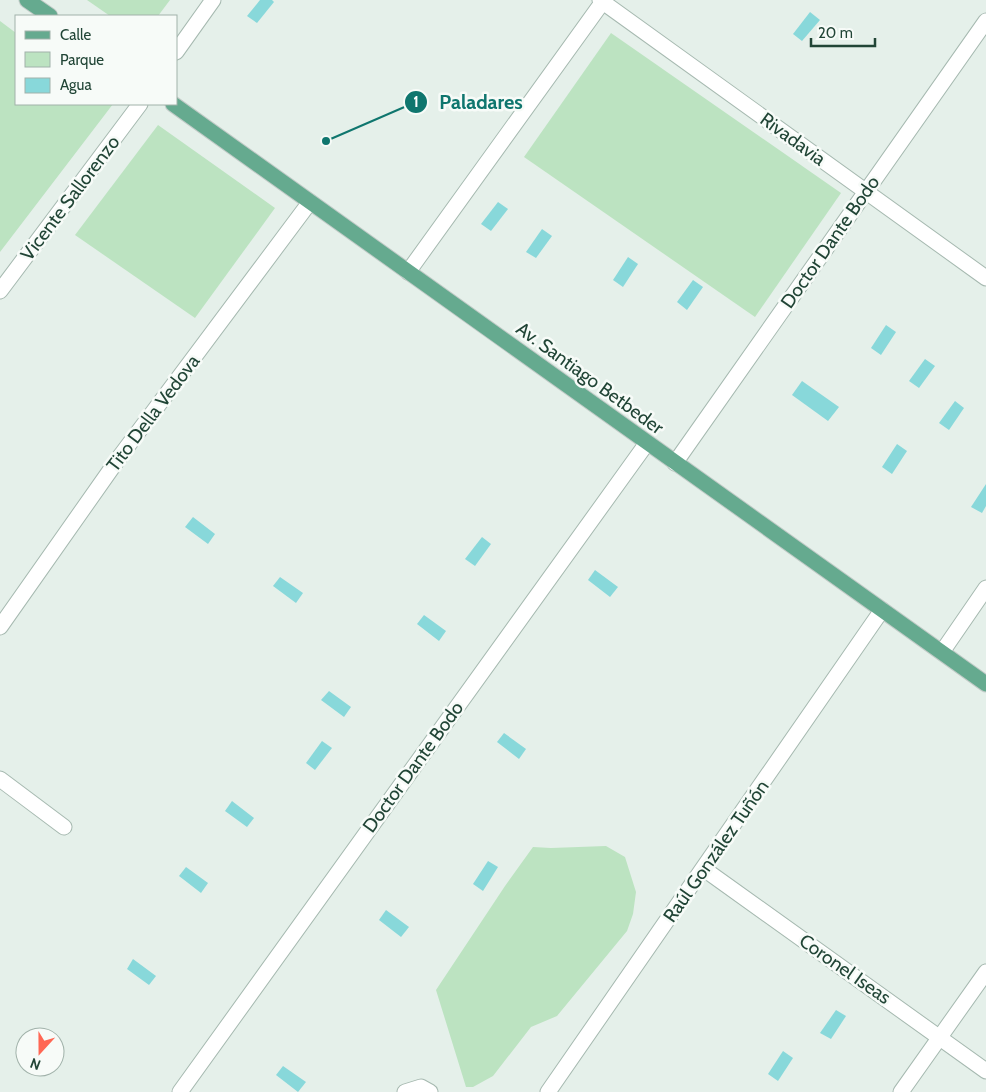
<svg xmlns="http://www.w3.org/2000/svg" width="986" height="1092" font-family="Cabin,sans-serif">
	<rect width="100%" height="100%" fill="#e5f0ea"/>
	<g fill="#bce3c1">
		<path d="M87,0h83l-12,16h-48z"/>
		<path d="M0,21l16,12v71h97l-113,148z"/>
		<path d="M611,33l230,160 -86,124 -231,-160z"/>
		<path d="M158,125l117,83 -80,110 -120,-83z"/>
		<path d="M606,846l19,11 11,35 -3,22 -6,17 -70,85 -26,11 -38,49 -20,11h-7l-30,-97 69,-104 28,-39 18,1z"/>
	</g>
	<g fill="#88d8da">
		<path d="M260,0h12l2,2 -17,21 -10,-7z"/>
		<path d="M810,12l10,8 -18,21 -9,-7z"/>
		<path d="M498,202l10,7 -17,22 -10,-7z"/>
		<path d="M542,229l10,7 -16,22 -10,-6z"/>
		<path d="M628,257l10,7 -15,23 -10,-7z"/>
		<path d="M693,280l10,7 -16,23 -10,-8z"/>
		<path d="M886,325l10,7 -15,23 -10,-7z"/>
		<path d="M925,359l10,7 -16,22 -10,-7z"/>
		<path d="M802,381l37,26 -11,14 -36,-26z"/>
		<path d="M955,401l9,7 -15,22 -10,-7z"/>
		<path d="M897,444l10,7 -15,23 -10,-7z"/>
		<path d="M986,484v22l-4,7 -11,-6z"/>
		<path d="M193,517l22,17 -7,10 -23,-17z"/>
		<path d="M482,537l9,7 -16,22 -10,-7z"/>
		<path d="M595,570l23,17 -8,10 -22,-17z"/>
		<path d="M280,577l23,16 -7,10 -23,-17z"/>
		<path d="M424,615l22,16 -7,10 -22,-17z"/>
		<path d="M329,691l22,16 -7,10 -23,-17z"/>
		<path d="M504,733l22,16 -7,10 -22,-17z"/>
		<path d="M322,741l10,7 -17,22 -9,-7z"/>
		<path d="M232,801l22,17 -7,9 -22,-16z"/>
		<path d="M488,861l10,6 -15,24 -10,-7z"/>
		<path d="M186,867l22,16 -7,10 -22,-17z"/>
		<path d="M386,910l23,17 -8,10 -22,-17z"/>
		<path d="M133,959l23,17 -7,9 -22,-16z"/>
		<path d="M836,1010l10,6 -15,23 -11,-6z"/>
		<path d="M783,1051l10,7 -15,23 -10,-7z"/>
		<path d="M283,1066l23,16 -8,10 -22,-17z"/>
	</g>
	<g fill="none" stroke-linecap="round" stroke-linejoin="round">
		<g stroke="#a6b9b0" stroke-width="17">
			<g id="minor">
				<path d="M600,0l386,278"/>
				<path d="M176,52l37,-52"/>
				<path d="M408,272l196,-272"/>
				<path d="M0,291l140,-187"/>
				<path d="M675,463l311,-442"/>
				<path d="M0,627l121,-172 189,-253"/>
				<path d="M942,652l44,-64"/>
				<path d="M0,779l64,48"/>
				<path d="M704,869l282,202"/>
				<path d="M180,1092l467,-649"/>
				<path d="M405,1092l16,-5 9,5"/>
				<path d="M548,1092l334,-482"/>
				<path d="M901,1092l85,-120"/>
			</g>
		</g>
		<g stroke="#c1cbc7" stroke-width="17">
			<g id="major">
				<path d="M27,0l23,16"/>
				<path d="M173,104l813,580"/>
			</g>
		</g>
		<use href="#minor" stroke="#fff" stroke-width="15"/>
		<use href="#major" stroke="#65aa8f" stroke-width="15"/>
	</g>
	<g text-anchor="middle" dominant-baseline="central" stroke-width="5" stroke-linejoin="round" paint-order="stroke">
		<g font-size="19" fill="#214536" stroke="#f7fbf8">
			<text transform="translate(793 139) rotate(36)">Rivadavia</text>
			<text transform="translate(70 198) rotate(-53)">Vicente Sallorenzo</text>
			<text transform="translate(830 242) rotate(-55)">Doctor Dante Bodo</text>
			<text transform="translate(590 378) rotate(36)">Av. Santiago Betbeder</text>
			<text transform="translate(153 413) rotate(-53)">Tito Della Vedova</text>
			<text transform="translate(413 767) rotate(-54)">Doctor Dante Bodo</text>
			<text transform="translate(716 851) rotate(-55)">Raúl González Tuñón</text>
			<text transform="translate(845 969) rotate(35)">Coronel Iseas</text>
		</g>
	</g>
	<path fill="none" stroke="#0f766e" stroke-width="2" d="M326 141L416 102"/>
	<g fill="#0f766e" stroke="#f7fbf8" stroke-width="2">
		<circle cx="326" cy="141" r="5"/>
		<circle cx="416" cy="102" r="12"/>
	</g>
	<g font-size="15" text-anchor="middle" font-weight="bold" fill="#fff">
		<text x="416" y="107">1</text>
	</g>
	<g font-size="20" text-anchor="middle" font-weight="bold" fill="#0f766e" stroke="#f7fbf8" stroke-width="5" stroke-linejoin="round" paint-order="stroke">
		<text x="481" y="109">Paladares</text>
	</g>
	<rect x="15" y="15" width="162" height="90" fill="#f7fbf8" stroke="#a1b2aa"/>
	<rect x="25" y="31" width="25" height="8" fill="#65aa8f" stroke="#a1b2aa"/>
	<text x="60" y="40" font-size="15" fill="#214536">Calle</text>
	<rect x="25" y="52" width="25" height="15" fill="#bce3c1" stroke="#a1b2aa"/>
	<text x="60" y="65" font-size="15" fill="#214536">Parque</text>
	<rect x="25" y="78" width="25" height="15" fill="#88d8da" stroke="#a1b2aa"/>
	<text x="60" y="90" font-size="15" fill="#214536">Agua</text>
	<g transform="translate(40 1052) rotate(201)"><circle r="24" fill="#f7fbf8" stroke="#a1b2aa"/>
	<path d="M0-4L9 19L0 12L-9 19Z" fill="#ff6754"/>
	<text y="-8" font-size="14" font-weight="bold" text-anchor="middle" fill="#214536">N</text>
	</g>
	<path d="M811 38v8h64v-8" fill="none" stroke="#214536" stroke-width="2.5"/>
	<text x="818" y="38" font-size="15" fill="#214536" stroke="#f7fbf8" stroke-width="4" paint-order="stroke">20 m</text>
</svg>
